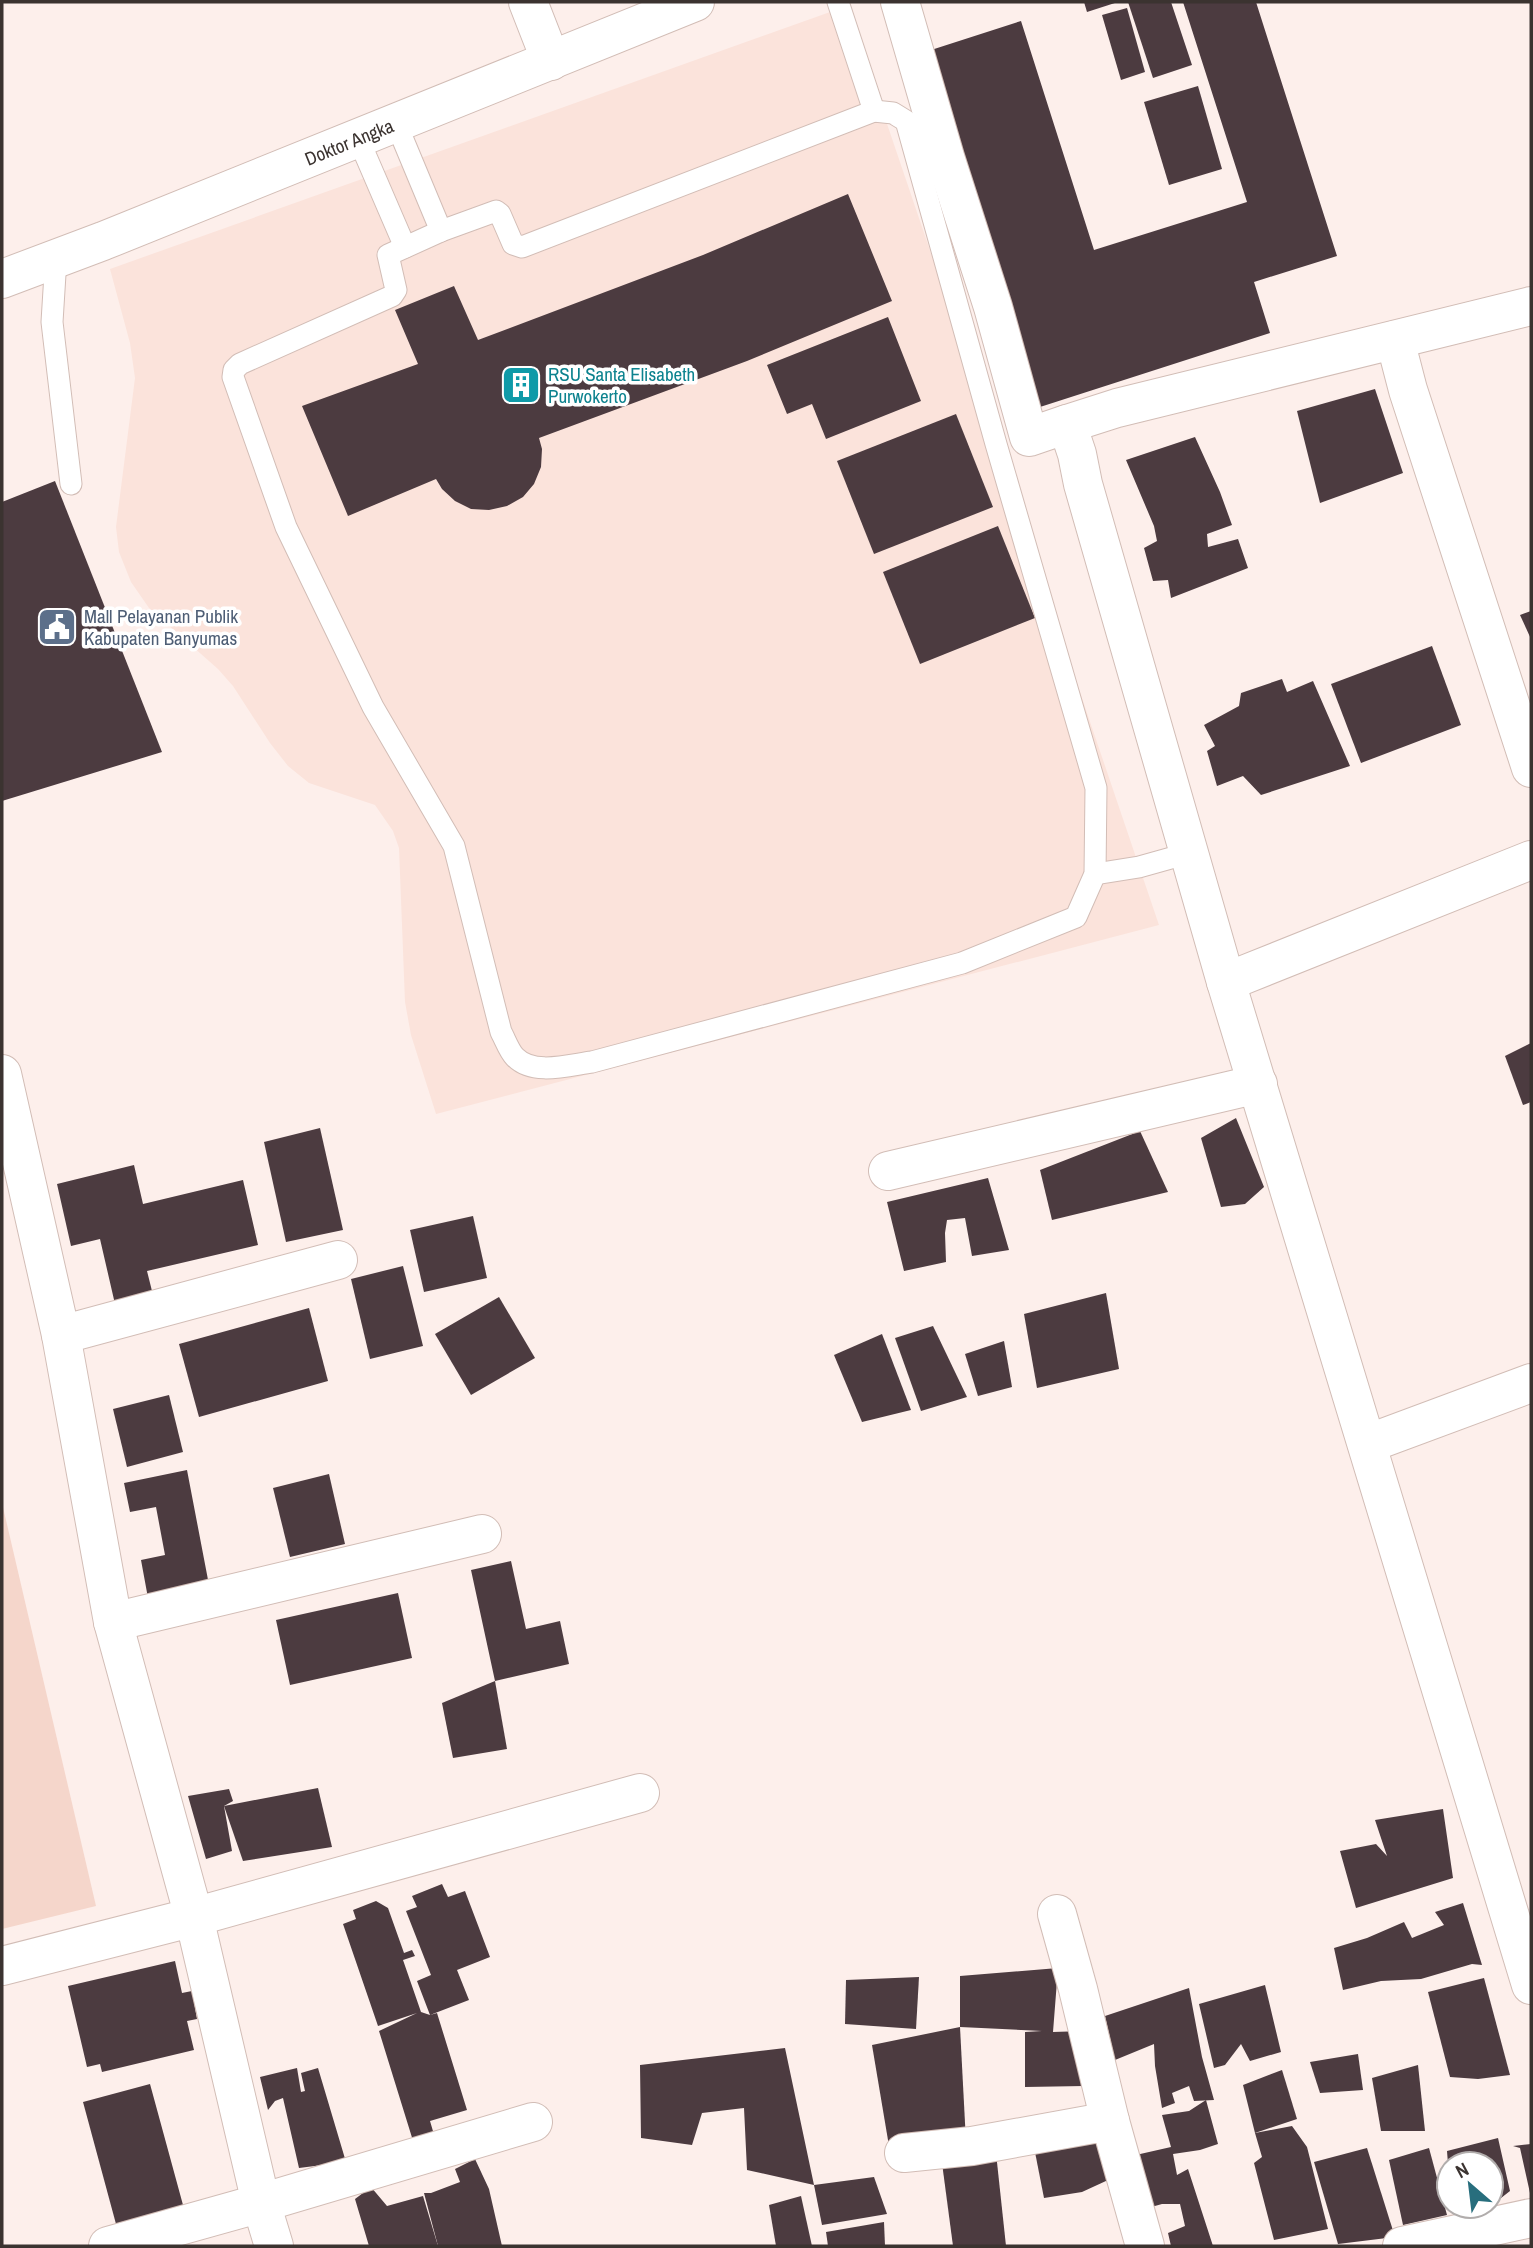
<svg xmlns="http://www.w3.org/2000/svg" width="1533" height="2248" font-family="'Archivo Narrow',sans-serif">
	<rect width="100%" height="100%" fill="#fdefeb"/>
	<path fill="#fbe3db" d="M847,6l312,919 -723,189 -25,-79 -6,-33 -6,-154 -6,-17 -18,-26 -66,-22 -21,-17 -18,-23 -37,-57 -15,-17 -69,-61 -18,-26 -12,-30 -3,-25 19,-149 -5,-35 -20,-74z"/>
	<path fill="#f5d6cb" d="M2,1503l94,403 -94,23z"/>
	<g fill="#4c3b40">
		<path d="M1084,2h34l-31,10z"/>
		<path d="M1128,2h43l21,63 -39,13z"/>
		<path d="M1183,2h73l81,254 -83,26 16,51 -230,74 -112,-356 93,-30 73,229 153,-48z"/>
		<path d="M1127,8l18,64 -24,8 -19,-65z"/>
		<path d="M1198,86l24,83 -53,16 -25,-83z"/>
		<path d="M848,194l44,107 -145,60 -208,77 3,11 -1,18 -7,17 -11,13 -16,9 -18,4 -18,-1 -16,-8 -13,-12 -6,-10 -88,37 -46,-110 116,-42 -23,-54 59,-24 24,54 225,-85z"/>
		<path d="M888,317l33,84 -95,38 -14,-35 -25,10 -20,-49z"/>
		<path d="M1375,389l28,84 -83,30 -23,-92z"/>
		<path d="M956,414l37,93 -119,47 -37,-93z"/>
		<path d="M1195,437l25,55 12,33 -25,9 1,13 30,-8 10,29 -77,30 -3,-18 -15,1 -9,-33 13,-7 -3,-15 -28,-66z"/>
		<path d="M55,481l107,271 -160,49v-299z"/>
		<path d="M998,526l37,92 -115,46 -37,-92z"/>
		<path d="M1531,611v28l-11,-24z"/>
		<path d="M1432,646l29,79 -100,38 -30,-79z"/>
		<path d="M1282,679l5,13 26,-11 37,85 -89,29 -18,-19 -26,10 -10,-35 8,-5 -11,-21 35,-19 2,-13z"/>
		<path d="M1531,1043v59l-8,3 -18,-49z"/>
		<path d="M1236,1118l28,69 -19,17 -24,3 -20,-69z"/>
		<path d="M320,1128l23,102 -57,12 -22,-100z"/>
		<path d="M1140,1131l28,61 -116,28 -12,-50z"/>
		<path d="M134,1165l9,39 100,-24 15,65 -111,26 6,24 -38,9 -15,-65 -29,7 -14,-62z"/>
		<path d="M988,1178l21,72 -37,6 -7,-38 -18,2 -2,13 1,29 -42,9 -17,-69z"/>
		<path d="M473,1216l14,62 -63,14 -14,-62z"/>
		<path d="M403,1266l20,80 -53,13 -19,-80z"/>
		<path d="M1106,1293l13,76 -82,19 -13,-74z"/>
		<path d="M499,1297l36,61 -64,37 -36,-61z"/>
		<path d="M309,1308l19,73 -129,36 -20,-73z"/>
		<path d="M933,1326l34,71 -46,14 -26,-73z"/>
		<path d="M882,1334l29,76 -49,12 -28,-67z"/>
		<path d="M1004,1341l8,46 -34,9 -13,-42z"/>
		<path d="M169,1395l14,57 -56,15 -14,-58z"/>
		<path d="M187,1470l22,115 -61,13 -7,-38 24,-5 -9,-48 -26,5 -6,-29z"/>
		<path d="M329,1474l16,70 -55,13 -17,-69z"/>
		<path d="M511,1561l15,68 34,-8 9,43 -74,17 -24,-111z"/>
		<path d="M398,1593l14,65 -122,27 -14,-65z"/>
		<path d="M495,1681l12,68 -54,9 -11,-55z"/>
		<path d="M318,1788l14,59 -89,14 -19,-55z"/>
		<path d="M229,1789l4,12 -9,5 8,45 -26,8 -18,-63z"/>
		<path d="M1443,1809l10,69 -97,30 -16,-57 36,-7 11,12 -12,-36z"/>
		<path d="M442,1884l6,13 17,-6 25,66 -33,13 12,30 -39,15 7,-2 30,97 -37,11 5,17 -21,6 -35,-113 38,-18 -39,13 -35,-102 13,-5 -3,-9 23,-9 12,7 16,45 8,-3 3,6 -12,4 18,52 9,3 -13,-34 14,-6 -25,-64 11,-4 -5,-11z"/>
		<path d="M1463,1903l19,62 -10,-1 -51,15 -40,2 -38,9 -9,-42 33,-10 37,-16 8,16 32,-13 -9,-13z"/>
		<path d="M175,1961l7,32 10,-2 5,28 -10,2 7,29 -92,22 -2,-8 -13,3 -19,-81z"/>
		<path d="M1058,1968l-5,64 31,-1v55l-59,1v-55l17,-1 -82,-4v-51z"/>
		<path d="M919,1977l-3,52 -71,-5 1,-44z"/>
		<path d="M1484,1978l26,97 -32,4 -28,-2 -22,-85z"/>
		<path d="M1265,1985l16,67 -31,9 -9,-17 -16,21 -11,3 -15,-64z"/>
		<path d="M1189,1988l13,69 12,43 -20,1 -5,-15 -17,7 3,10 -13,5 -7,-42 -1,-22 -39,16 -10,-44z"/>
		<path d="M960,2027l6,115 -76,10 -18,-107z"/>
		<path d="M785,2048l29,137 -67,-15 -3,-62 -42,5 -10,32 -51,-7 -1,-73z"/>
		<path d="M1358,2054l5,36 -43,3 -10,-31z"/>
		<path d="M1418,2065l7,66h-44l-9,-53z"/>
		<path d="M297,2068l4,24 4,-1 -4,-18 17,-5 28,94 -47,6 -16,-70 -8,3 -7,9 -8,-33z"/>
		<path d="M1282,2070l15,49 -42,14 -12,-48z"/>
		<path d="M150,2084l33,121 -67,19 -33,-122z"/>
		<path d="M1206,2100l12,44 -18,6 -27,4 4,21 11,-6 25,77h-42l-3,-13 17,-7 -5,-22h-18l-25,7 -10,-54 44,-10 -9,-32 27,-4z"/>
		<path d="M1292,2126l15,21 21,82 -54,11 -20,-77 8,-6 -7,-24z"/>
		<path d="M1103,2131l16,44 -37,17 -38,6 -10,-51z"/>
		<path d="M1498,2138l12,53 -9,7 -10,3v-37h-43l-1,-13z"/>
		<path d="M1531,2144v49h-1l-10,-45 -7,-2z"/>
		<path d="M1367,2148l28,89 -57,7 -24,-82z"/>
		<path d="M1429,2148l18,67 -44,10 -14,-65z"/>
		<path d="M996,2153l10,93h-53l-11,-83z"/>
		<path d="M475,2159l14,30 13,57h-64l-14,-53h7l29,-11 -5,-13z"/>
		<path d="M874,2177l13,37 -65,11 -8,-40z"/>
		<path d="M371,2187l16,19 36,-10 15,50h-69l-14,-47z"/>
		<path d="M801,2196l11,50h-36l-7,-41z"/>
		<path d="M884,2222l1,24h-57l-2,-14z"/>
	</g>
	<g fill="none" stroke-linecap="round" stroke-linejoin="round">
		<g stroke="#d2bdb6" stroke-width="23">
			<g id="lane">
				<path d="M838,2l36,109"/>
				<path d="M874,111l19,2 13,8 90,323 100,344 -1,86 -19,43 -114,46 -370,99c-23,3 -59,14 -77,-5 -6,-6 -10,-18 -14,-25l-47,-186 -81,-139 -87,-180 -53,-150 1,-7 6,-6 152,-68 4,-6 -8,-35 53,-24 55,-20 4,3 13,30 9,3z"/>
				<path d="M396,123l45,108"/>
				<path d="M358,138l47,109"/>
				<path d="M56,258l-4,64 19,162"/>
				<path d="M1095,874l44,-7 50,-14"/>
			</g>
		</g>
		<g stroke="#d2bdb6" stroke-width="40">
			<g id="street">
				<path d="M528,2l23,59"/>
				<path d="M900,2l45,155 48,150 36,130 38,-13"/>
				<path d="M1531,306l-414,102 -50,16 10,30 6,30 143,498 305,1003"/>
				<path d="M1395,340l13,50 123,378"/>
				<path d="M1226,982l305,-122"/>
				<path d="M2,1074l59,261 52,287 81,295 67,286 13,43"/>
				<path d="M888,1171l370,-87"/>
				<path d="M61,1335l277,-75"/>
				<path d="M1367,1444l164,-61"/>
				<path d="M113,1622l369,-88"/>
				<path d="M1057,1914l21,75 32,132"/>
				<path d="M2,1966l192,-49 446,-124"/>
				<path d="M904,2153l68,-7 138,-25 35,125"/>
				<path d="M108,2246l153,-43 272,-81"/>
				<path d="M1402,2246l129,-28"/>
			</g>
		</g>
		<g stroke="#d2bdb6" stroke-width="40">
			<path id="secondary" d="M2,279l101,-38 592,-239"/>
		</g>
		<use href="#lane" stroke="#fff" stroke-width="21"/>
		<use href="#street" stroke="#fff" stroke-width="38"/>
		<use href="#secondary" stroke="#fff" stroke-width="38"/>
	</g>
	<defs>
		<g id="building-square" transform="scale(2.0125)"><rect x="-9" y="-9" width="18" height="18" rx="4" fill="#0f9aa8" stroke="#fff"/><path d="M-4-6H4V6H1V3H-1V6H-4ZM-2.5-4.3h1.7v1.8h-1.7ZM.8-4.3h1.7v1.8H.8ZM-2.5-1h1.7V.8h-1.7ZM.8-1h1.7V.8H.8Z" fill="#fff"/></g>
		<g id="civic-square" transform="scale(2.0125)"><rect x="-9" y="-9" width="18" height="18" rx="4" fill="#5c6f8a" stroke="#fff"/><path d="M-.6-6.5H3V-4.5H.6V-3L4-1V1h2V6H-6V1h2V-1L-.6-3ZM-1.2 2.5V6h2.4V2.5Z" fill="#fff"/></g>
	</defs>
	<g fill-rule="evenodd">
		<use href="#building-square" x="521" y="385"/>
		<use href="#civic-square" x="57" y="627"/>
	</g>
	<g text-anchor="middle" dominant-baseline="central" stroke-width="7" stroke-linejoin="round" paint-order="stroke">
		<g font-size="19" fill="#3b3330" stroke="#fff">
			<text transform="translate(349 142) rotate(-22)">Doktor Angka</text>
		</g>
		<g font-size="19" fill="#0d838f" stroke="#fff" text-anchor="start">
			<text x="548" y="374">RSU Santa Elisabeth<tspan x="548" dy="22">Purwokerto</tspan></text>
		</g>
		<g font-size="19" fill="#4e5e75" stroke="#fff" text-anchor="start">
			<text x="84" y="616">Mall Pelayanan Publik<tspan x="84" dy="22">Kabupaten Banyumas</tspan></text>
		</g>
	</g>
	<rect width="1533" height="2248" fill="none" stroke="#3b3330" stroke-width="7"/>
	<g transform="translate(1470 2185) rotate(332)"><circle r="33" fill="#ffffff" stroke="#b1adac" stroke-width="2"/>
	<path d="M0-5L12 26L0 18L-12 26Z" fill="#286e7d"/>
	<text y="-10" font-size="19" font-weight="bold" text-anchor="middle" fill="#3b3330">N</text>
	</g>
</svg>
